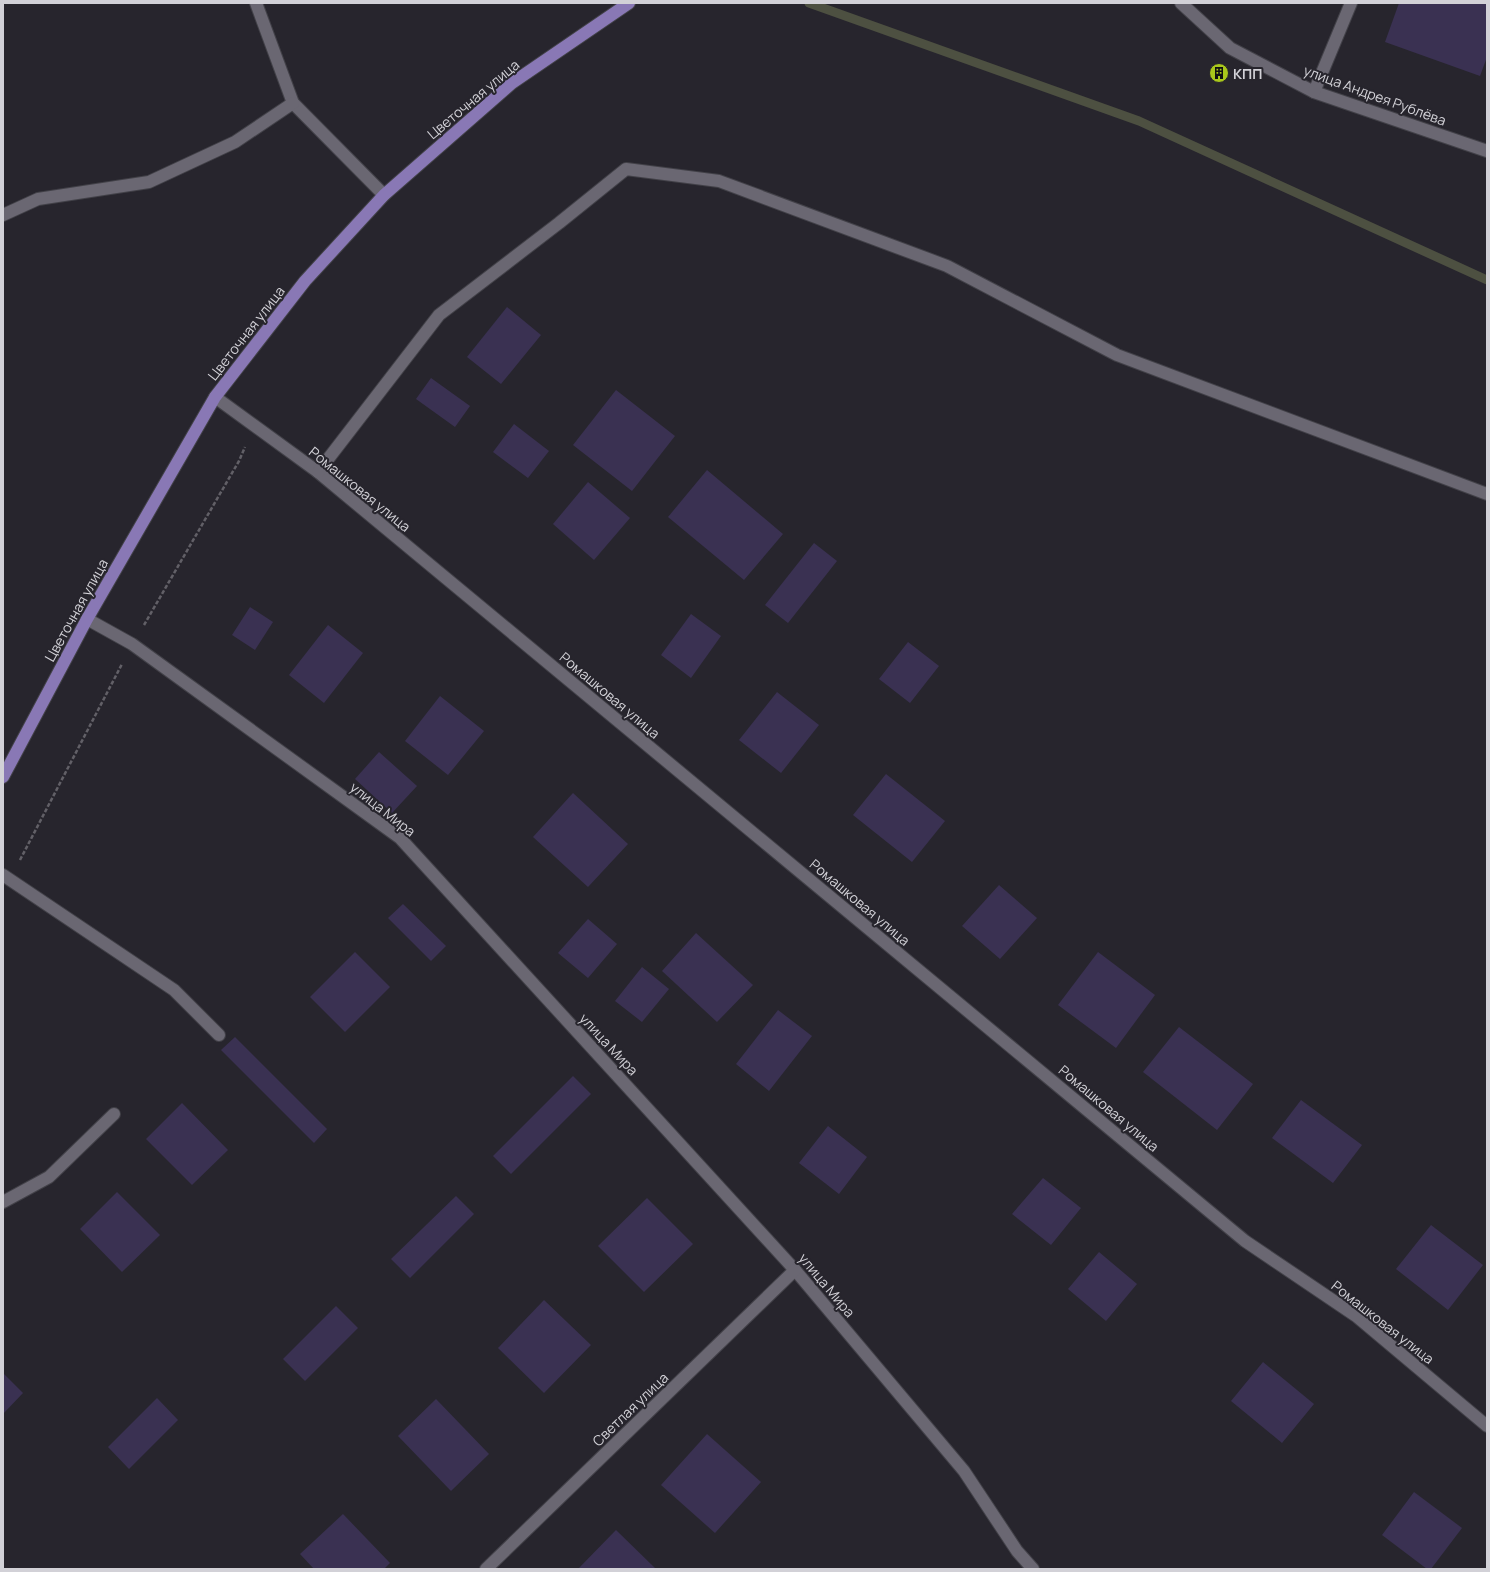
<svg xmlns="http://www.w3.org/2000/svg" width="1490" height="1572" font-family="Manrope,sans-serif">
	<rect width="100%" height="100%" fill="#27252d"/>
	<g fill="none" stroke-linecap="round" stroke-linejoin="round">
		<path stroke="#4d5041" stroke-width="9" d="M809,3l330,118 348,159"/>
	</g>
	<g fill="#3a3152">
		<path d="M1399,3h88v54l-7,19 -95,-34z"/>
		<path d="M1219,64l8,7 -8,10 -9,-7z"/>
		<path d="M507,307l34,28 -40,49 -34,-27z"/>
		<path d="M431,378l39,28 -15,21 -39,-28z"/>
		<path d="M616,390l59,46 -43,55 -59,-46z"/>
		<path d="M514,424l35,27 -21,27 -35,-26z"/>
		<path d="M707,470l76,64 -39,46 -76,-63z"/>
		<path d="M588,482l42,36 -36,42 -41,-36z"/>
		<path d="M814,543l23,18 -49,62 -23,-18z"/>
		<path d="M250,607l23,15 -18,28 -23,-15z"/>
		<path d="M691,614l30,22 -30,42 -30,-23z"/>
		<path d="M328,625l35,28 -39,50 -35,-28z"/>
		<path d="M908,642l31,24 -29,37 -31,-24z"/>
		<path d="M777,692l42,33 -38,48 -42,-33z"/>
		<path d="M440,696l44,35 -36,44 -43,-34z"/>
		<path d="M379,752l38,34 -25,27 -37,-34z"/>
		<path d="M886,774l59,47 -33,41 -59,-47z"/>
		<path d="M573,793l55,51 -40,43 -55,-50z"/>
		<path d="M999,885l38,33 -37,41 -38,-33z"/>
		<path d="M403,904l43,42 -15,15 -43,-43z"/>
		<path d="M588,919l29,25 -29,34 -30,-25z"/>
		<path d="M696,933l57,52 -36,37 -55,-51z"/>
		<path d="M355,952l35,35 -45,45 -35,-35z"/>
		<path d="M1098,952l57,43 -39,53 -58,-43z"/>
		<path d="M642,967l27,22 -27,33 -27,-21z"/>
		<path d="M778,1010l34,26 -43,55 -33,-27z"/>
		<path d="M1179,1027l74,57 -36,46 -74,-58z"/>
		<path d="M235,1037l92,92 -13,14 -93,-93z"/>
		<path d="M573,1076l18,18 -80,80 -18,-18z"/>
		<path d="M1301,1100l61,45 -29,38 -61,-45z"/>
		<path d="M182,1103l46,47 -36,35 -46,-46z"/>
		<path d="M828,1126l39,31 -28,37 -40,-31z"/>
		<path d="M1043,1178l38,30 -30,37 -39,-31z"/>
		<path d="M117,1192l43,43 -38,37 -42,-43z"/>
		<path d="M456,1196l18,18 -64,64 -19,-19z"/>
		<path d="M647,1198l46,46 -49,48 -46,-46z"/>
		<path d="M1431,1225l52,40 -35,45 -52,-41z"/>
		<path d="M1099,1252l38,32 -31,37 -38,-32z"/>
		<path d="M544,1300l47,45 -47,48 -46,-45z"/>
		<path d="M336,1306l22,22 -53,53 -22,-22z"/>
		<path d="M1263,1362l51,42 -32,39 -51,-42z"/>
		<path d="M3,1373l20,20 -20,21z"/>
		<path d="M157,1398l21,22 -49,49 -21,-22z"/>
		<path d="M436,1399l53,55 -38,37 -53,-55z"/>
		<path d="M707,1434l54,48 -46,51 -54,-48z"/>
		<path d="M1414,1492l48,36 -31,41h-4l-45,-34z"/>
		<path d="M343,1514l47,49 -6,6h-70l-14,-15z"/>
		<path d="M616,1530l39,38 -1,1h-76z"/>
	</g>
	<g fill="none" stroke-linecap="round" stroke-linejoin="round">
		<g stroke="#424148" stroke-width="14">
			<g id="minor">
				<path d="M256,3l37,100 91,92"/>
				<path d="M1181,3l49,45 84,44 173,59"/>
				<path d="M1314,92l37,-89"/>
				<path d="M3,215l35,-16 111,-17 86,-40 58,-39"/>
				<path d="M215,397l103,75 927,769 111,75 131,110"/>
				<path d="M318,472l121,-157 120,-92 67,-54 93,12 228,85 170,89 370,139"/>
				<path d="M87,619l45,25 268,194 395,432 169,201 53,80 16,18"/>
				<path d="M3,875l171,115 45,45"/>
				<path d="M3,1202l46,-25 65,-63"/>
				<path d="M486,1569l309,-299"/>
			</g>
		</g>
		<g stroke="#424148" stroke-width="14">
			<path id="major" d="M3,777l84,-158 128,-222 90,-116 79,-86 128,-112 117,-80"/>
		</g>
		<g stroke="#626067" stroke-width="2.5" stroke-dasharray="4 2" stroke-linecap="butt">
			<path d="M144,625l95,-164 6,-14"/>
			<path d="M20,860l102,-196"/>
		</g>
		<use href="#minor" stroke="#6a6772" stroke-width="12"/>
		<use href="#major" stroke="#8978b5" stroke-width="12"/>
	</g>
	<defs>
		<g id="building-disc" transform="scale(1)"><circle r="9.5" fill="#a9c71b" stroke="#27252d"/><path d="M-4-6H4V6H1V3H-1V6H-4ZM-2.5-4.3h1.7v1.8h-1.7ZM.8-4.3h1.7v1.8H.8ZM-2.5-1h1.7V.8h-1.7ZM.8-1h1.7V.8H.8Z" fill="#111"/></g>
	</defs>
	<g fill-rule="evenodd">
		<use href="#building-disc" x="1219" y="73"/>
	</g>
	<g text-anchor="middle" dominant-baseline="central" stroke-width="4" stroke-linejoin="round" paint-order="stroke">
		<g font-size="14" font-weight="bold" fill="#d2d1d7" stroke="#27252d" text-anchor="start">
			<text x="1233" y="73">КПП</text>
		</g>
		<g font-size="14" fill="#d2d1d7" stroke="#27252d">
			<text transform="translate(1375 95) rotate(20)">улица Андрея Рублёва</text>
			<text transform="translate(473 99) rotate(-40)">Цветочная улица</text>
			<text transform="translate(246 333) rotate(-52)">Цветочная улица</text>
			<text transform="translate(360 489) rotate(39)">Ромашковая улица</text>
			<text transform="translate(76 610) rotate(-61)">Цветочная улица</text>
			<text transform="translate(610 695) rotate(40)">Ромашковая улица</text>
			<text transform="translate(383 809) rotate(38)">улица Мира</text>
			<text transform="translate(860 902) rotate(40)">Ромашковая улица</text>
			<text transform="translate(609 1044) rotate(47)">улица Мира</text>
			<text transform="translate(1109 1108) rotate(40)">Ромашковая улица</text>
			<text transform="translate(827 1285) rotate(50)">улица Мира</text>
			<text transform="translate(1383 1322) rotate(38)">Ромашковая улица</text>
			<text transform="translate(630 1409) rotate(-44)">Светлая улица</text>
		</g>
	</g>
	<rect width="1490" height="1572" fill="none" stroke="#d2d1d7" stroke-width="8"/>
</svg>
